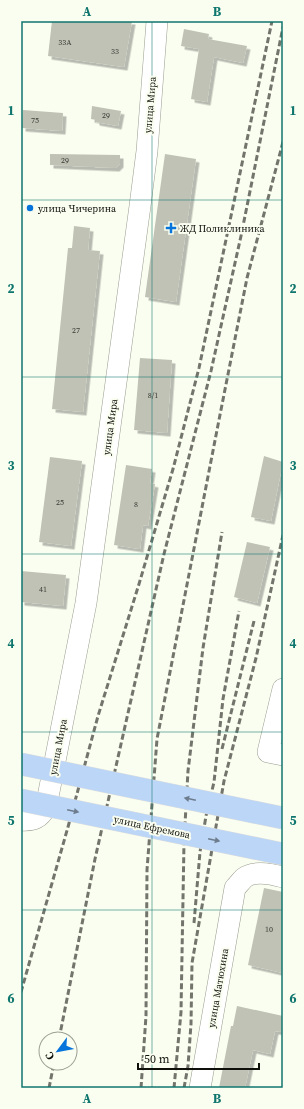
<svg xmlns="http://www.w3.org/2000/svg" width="304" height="1109" font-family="'Source Serif 4',serif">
	<defs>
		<filter id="shadow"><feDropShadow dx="3.5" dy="3.5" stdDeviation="0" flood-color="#0004"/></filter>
	</defs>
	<rect width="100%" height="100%" fill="#fafef0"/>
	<g fill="#bfc2b5" filter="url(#shadow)">
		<path d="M52,21h80l-8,46 -76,-11z"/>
		<path d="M184,29l25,5 -1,5 39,7 -4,17 -29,-6 -7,45 -16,-3 8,-50 -18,-3z"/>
		<path d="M92,106l29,5 -3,15 -22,-4v-2l-5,-1z"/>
		<path d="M23,110l40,3 -1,18 -40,-3z"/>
		<path d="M50,154l70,1v9l-4,4 -66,-3z"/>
		<path d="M165,154l31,5 -20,143 -31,-5z"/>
		<path d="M74,226l16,2 -2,22 12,1 -17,161 -31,-3 16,-161h4z"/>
		<path d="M140,358l32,2 -5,73 -33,-3z"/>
		<path d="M264,456l19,6 -12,59 -20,-4z"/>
		<path d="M50,457l32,4 -11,85 -32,-4z"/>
		<path d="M126,465l26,4 -2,14 5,1 -7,42 -5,-1 -3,24 -26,-4z"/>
		<path d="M247,542l23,5 -13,56 -23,-6z"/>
		<path d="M21,571l45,4 -3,31 -42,-4z"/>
		<path d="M264,888l19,4v81l-35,-8z"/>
		<path d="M237,1006l46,10v16l-8,-1 -5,23 -17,-4 -8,38h-26l12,-62h2z"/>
	</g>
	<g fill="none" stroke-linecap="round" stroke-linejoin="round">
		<g stroke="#989c8f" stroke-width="22">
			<g id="minor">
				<path d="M283,689l-15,63 15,3"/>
				<path d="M21,820c13,1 19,-2 25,-13l40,-204 54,-397 7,-55 10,-130"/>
				<path d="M200,1088l35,-200c3,-3 6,-7 9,-10 10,-8 28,-4 39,-1"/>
			</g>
		</g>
		<use href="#minor" stroke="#fff" stroke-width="21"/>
		<g stroke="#73756c" stroke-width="3" stroke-dasharray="6 3" stroke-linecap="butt">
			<path d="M222,749l32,-128"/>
			<path d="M194,923l6,-71 6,-36 8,-34 9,-83 16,-88"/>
			<path d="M21,992l47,-165 30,-111 41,-132 34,-115 26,-101 73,-347"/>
			<path d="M59,1039l36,-180 69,-305 47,-183 30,-135 42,-209"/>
			<path d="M49,1088l5,-25"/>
			<path d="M141,1088l5,-72 1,-146 10,-131 61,-314 29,-147 36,-136"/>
			<path d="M174,1088l7,-76 3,-170 4,-71 15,-123 19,-116"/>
			<path d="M184,1088l4,-22 3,-42 1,-61 32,-182 32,-123 27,-123"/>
		</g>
		<g stroke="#dddedd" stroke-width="23" stroke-linecap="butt">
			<g id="major-bridge">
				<path d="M21,764l262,54"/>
				<path d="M21,800l262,54"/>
			</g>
		</g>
		<use href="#major-bridge" stroke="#bcd6f7" stroke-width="22"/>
	</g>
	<defs><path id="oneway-solid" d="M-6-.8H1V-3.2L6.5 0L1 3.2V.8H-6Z"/></defs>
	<g fill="#6e7d8d">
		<use href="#oneway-solid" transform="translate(190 799) rotate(-168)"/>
		<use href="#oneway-solid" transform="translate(73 811) rotate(12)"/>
		<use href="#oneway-solid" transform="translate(214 840) rotate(12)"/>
	</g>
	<path fill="none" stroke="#0f766e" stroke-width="1" stroke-opacity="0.55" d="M152,21v1067M21,200h262M21,377h262M21,554h262M21,732h262M21,910h262"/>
	<g fill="#0774db" stroke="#fafef0" stroke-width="1.5">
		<circle cx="30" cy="208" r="4"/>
		<path d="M169 222h4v4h4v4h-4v4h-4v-4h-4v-4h4z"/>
	</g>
	<g text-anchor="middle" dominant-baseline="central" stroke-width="4" stroke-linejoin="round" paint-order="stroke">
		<g font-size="8" fill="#3b3c36">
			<text x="65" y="42">33А</text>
			<text x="115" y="51">33</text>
			<text x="106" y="115">29</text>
			<text x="35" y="120">75</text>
			<text x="65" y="160">29</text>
			<text x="76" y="330">27</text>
			<text x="153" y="395">8/1</text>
			<text x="60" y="502">25</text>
			<text x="136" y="504">8</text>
			<text x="43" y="589">41</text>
			<text x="269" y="929">10</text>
		</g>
		<g font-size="10" fill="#0f100b" stroke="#fafef0">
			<text transform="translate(150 105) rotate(-85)">улица Мира</text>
			<text transform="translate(110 427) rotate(-82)">улица Мира</text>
			<text transform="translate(58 747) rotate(-79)">улица Мира</text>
			<text transform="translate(152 827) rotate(12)">улица Ефремова</text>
			<text transform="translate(218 988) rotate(-80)">улица Матюхина</text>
		</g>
		<g font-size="10" fill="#0f100b" stroke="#fafef0" text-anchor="start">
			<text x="38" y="208">улица Чичерина</text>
			<text x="180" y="228">ЖД Поликлиника</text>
		</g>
	</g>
	<rect width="304" height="1109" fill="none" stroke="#fafef0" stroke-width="44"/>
	<g transform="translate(58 1051) rotate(238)"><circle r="19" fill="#fafef0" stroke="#9c9f94"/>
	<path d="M0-3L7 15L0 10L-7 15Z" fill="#0774db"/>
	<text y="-6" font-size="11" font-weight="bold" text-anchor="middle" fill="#0f100b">С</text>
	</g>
	<path d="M138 1063v6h121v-6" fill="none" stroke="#0f100b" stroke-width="2"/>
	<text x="144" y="1063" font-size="12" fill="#0f100b" stroke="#fafef0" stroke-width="3" paint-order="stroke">50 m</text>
	<rect x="22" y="22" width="260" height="1065" fill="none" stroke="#0f766e" stroke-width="1.5"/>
	<g font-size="13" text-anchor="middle" font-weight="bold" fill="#0f766e">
		<text x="87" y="16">A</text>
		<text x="217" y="16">B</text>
		<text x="11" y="115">1</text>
		<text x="293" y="115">1</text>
		<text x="11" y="293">2</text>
		<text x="293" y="293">2</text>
		<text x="11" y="470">3</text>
		<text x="293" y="470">3</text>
		<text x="11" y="648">4</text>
		<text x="293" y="648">4</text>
		<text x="11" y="825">5</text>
		<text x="293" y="825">5</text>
		<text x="11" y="1003">6</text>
		<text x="293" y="1003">6</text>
		<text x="87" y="1103">A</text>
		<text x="217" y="1103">B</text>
	</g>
</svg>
